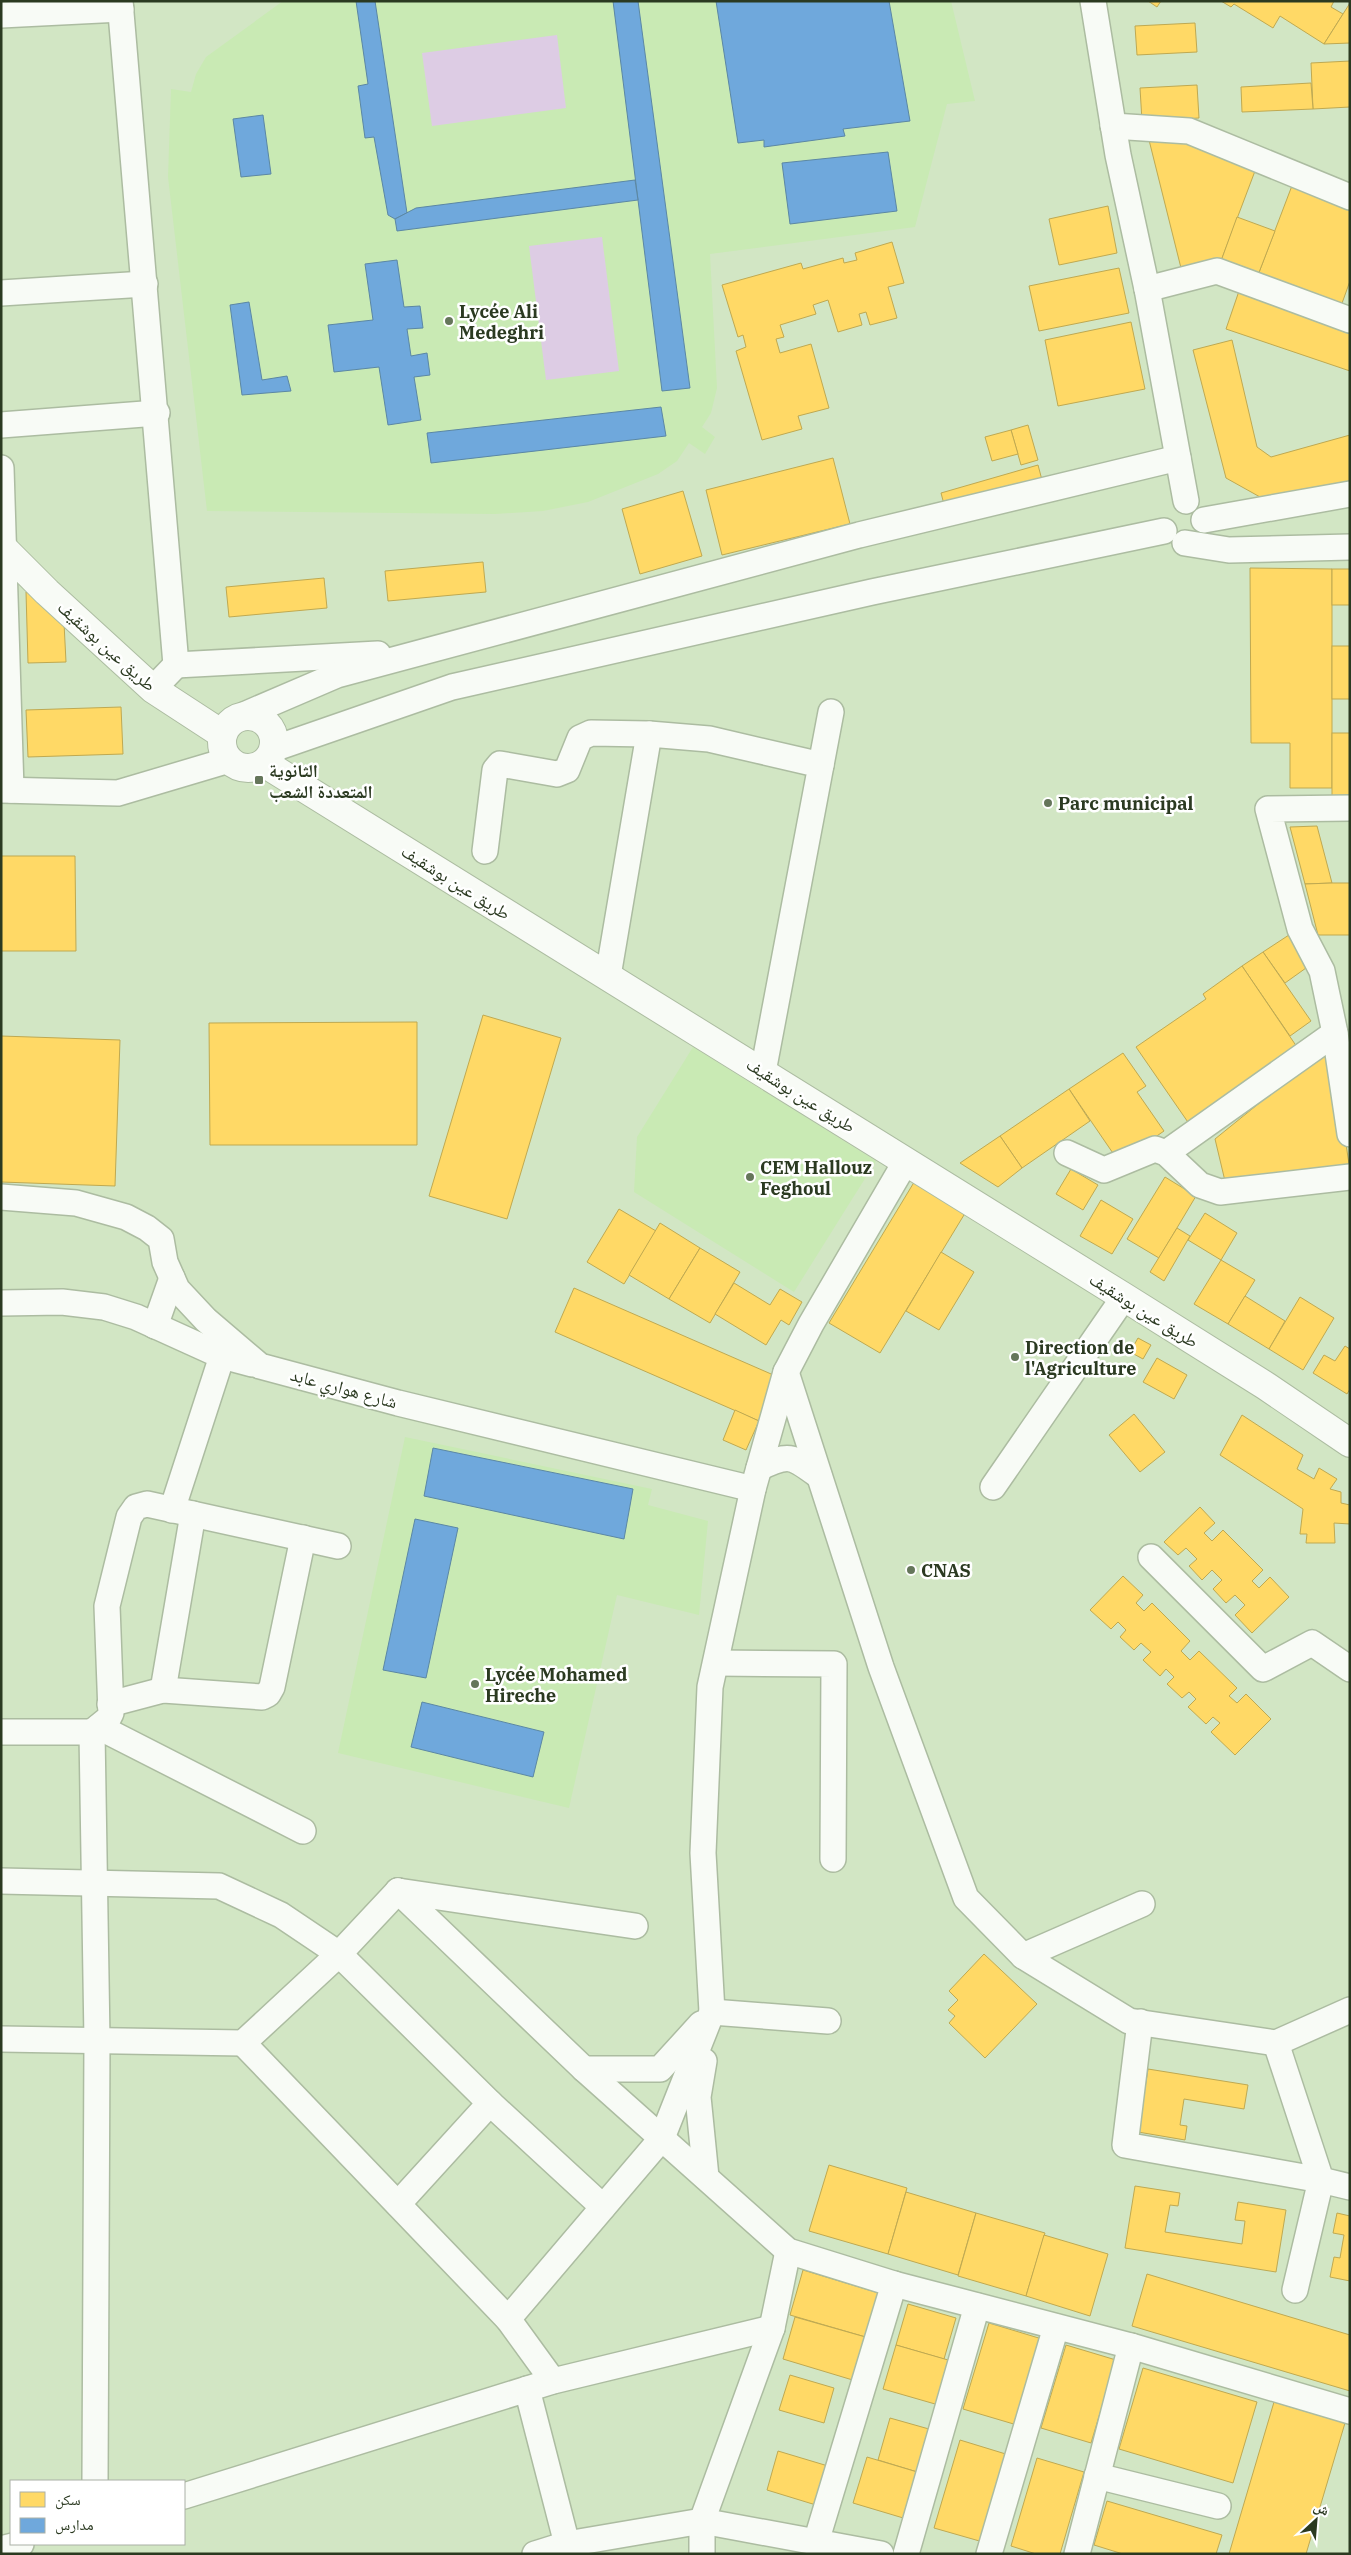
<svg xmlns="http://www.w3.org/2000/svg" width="1351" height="2555" font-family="'IBM Plex Serif','Noto Naskh Arabic',serif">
	<rect width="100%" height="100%" fill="#d2e6c4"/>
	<g fill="#c9eab4">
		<path d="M283,1h668l24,100 -28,3 -32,123 -205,27 7,134 -6,25 -9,14 13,10 -10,17 -16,-11 -12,18 -19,13 -70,28 -45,9 -48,3 -288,-3 -39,-334 3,-88 20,3 5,-18 10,-17z"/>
		<path d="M693,1047l183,114 -82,131 -160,-100 3,-55z"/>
		<path d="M405,1437l247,52 -4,16 60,16 -9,94 -82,-20 -48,213 -231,-55z"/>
	</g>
	<g fill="#ddcce4">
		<path d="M557,35l9,73 -134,18 -10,-73z"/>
		<path d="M602,237l17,134 -73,9 -17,-134z"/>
	</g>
	<g fill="#ffd966" stroke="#bfa951">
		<path d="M1148,1h13l-4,6z"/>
		<path d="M1221,1h113l-3,6 12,7 -19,30 -44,-28 -7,12 -39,-24 -3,3z"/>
		<path d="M1350,3v40l-26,1 19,-30z"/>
		<path d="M1195,23l2,29 -60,3 -2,-29z"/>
		<path d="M1350,61v46l-37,2 -2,-46z"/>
		<path d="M1311,83l2,26 -71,3 -1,-25z"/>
		<path d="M1197,85l2,33 -57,3 -2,-33z"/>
		<path d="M1149,140l36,3 70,28 -34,90 -38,15z"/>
		<path d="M1293,183l57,21v77l-9,25 -83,-31z"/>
		<path d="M1108,206l9,47 -58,12 -10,-46z"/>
		<path d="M1237,217l38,14 -17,44 -37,-14z"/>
		<path d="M892,242l12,41 -16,4 9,31 -27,7 -4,-13 -7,2 3,11 -24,7 -10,-32 -15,5 3,9 -36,11 4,12 -8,2 4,14 31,-9 18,64 -31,8 4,13 -40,11 -26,-89 10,-4 -3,-12 -5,2 -16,-52 79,-22 2,6 40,-11 1,5 13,-3 -2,-7z"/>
		<path d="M1119,268l10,45 -90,18 -10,-45z"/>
		<path d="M1239,291l111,37v43l-124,-42z"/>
		<path d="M1131,322l14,67 -87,17 -13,-66z"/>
		<path d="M1232,340l25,107 14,10 79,-22v46l-81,21 -43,-24 -33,-128z"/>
		<path d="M1028,425l10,35 -17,5 -10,-35z"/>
		<path d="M1011,430l7,24 -26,7 -7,-24z"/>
		<path d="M833,458l17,66 -128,31 -16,-65z"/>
		<path d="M1038,465l4,15 -97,28 -4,-15z"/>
		<path d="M683,491l19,65 -62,18 -18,-65z"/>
		<path d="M483,562l3,30 -98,9 -3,-30z"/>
		<path d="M1250,568l82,1v219h-42v-45h-39z"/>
		<rect x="1332" y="569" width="18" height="36"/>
		<path d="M324,578l3,30 -98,9 -3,-30z"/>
		<path d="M26,592h9l29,31 2,39 -38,1z"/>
		<rect x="1332" y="646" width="18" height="53"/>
		<path d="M121,707l2,47 -95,3 -2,-47z"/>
		<rect x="1332" y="733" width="18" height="68"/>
		<path d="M1317,826l15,57 -27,1 -15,-57z"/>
		<path d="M1,856h74l1,95h-75z"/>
		<path d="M1332,883h18v52h-32l-13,-51z"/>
		<path d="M1292,933l21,30 -28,20 -22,-31z"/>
		<path d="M1263,952l48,69 -21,15 -48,-70z"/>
		<path d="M1242,966l55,81 -105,81 -56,-81 70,-48 -3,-5z"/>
		<path d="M483,1015l78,23 -54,181 -78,-23z"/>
		<path d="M417,1022v123h-207l-1,-122z"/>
		<path d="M1,1036l119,4 -5,146 -114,-4z"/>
		<path d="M1331,1045l18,119 -124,17 -10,-42z"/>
		<path d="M1123,1053l23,33 -9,6 27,39 -45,31 -50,-73z"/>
		<path d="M1069,1089l21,32 -68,47 -22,-32z"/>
		<path d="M1000,1136l22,32 -24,19 -38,-24z"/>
		<path d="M1071,1169l27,16 -15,25 -27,-16z"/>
		<path d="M1165,1177l31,19 -37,62 -32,-19z"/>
		<path d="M916,1179l51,31 -87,143 -51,-30z"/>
		<path d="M1101,1200l32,19 -21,35 -32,-18z"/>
		<path d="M619,1209l37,22 -32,53 -37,-22z"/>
		<path d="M1205,1213l32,20 -16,27 -33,-20z"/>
		<path d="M660,1223l40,25 -31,51 -40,-24z"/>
		<path d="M1177,1228l13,8 -26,45 -14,-9z"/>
		<path d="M700,1248l40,24 -30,51 -41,-24z"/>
		<path d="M941,1252l33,20 -35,58 -33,-19z"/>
		<path d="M1221,1260l34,20 -27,44 -34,-20z"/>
		<path d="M734,1283l36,22 10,-16 22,13 -13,23 -8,-5 -15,25 -51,-31z"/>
		<path d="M574,1288l204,89 -19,44 -204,-89z"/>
		<path d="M1245,1296l40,25 -16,28 -41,-25z"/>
		<path d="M1300,1297l34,21 -31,52 -34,-21z"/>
		<path d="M1138,1338l13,7 -8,14 -13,-7z"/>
		<path d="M1345,1346l5,3v40l-3,5 -34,-21 11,-18 11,6z"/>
		<path d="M1157,1358l30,17 -13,24 -31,-17z"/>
		<path d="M735,1410l24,11 -13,29 -23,-10z"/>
		<path d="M1134,1414l31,38 -25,20 -31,-37z"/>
		<path d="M1242,1415l61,40 -6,14 17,10 5,-11 18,11 -7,10 11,3v11l9,2v19l-16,-1 1,20h-29l1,-9h-7l3,-25 -83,-54z"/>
		<path d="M1200,1507l15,16 -11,10 8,8 11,-11 40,40 -11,11 7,7 11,-11 19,20 -37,36 -17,-18 10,-10 -10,-10 -9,8 -13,-14 9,-9 -10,-10 -10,10 -13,-14 8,-7 -11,-11 -8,7 -14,-13z"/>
		<path d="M1123,1576l20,19 -7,8 8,8 8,-8 38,38 -9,10 9,9 9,-9 38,37 -8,8 8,7 9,-9 25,25 -36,36 -24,-23 9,-9 -7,-6 -7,7 -18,-17 8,-8 -7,-7 -7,6 -15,-14 7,-7 -8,-8 -6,7 -17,-16 8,-8 -10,-9 -7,7 -14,-13 6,-7 -8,-8 -7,7 -21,-19z"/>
		<path d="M984,1954l53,50 -52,54 -36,-35 6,-7 -7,-6 10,-10 -9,-9z"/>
		<path d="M1148,2069l100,16 -4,24 -60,-10 -4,26 7,1 -2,14 -47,-8z"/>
		<path d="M829,2165l78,23 -19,66 -79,-23z"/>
		<path d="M1135,2186l45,7 -2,13 -8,-1 -5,27 77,12 3,-23 -10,-1 3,-18 48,8 -10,62 -151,-24z"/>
		<path d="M906,2192l70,21 -18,62 -70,-21z"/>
		<path d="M976,2213l69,20 -19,63 -68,-20z"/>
		<path d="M1337,2213l13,3v65l-20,-4 4,-20 6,1 4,-23 -11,-2z"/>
		<path d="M1044,2235l64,19 -18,62 -64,-20z"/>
		<path d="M803,2270l79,24 -13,44 -79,-23z"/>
		<path d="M1147,2274l203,61v56l-218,-65z"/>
		<path d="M908,2304l48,14 -12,41 -48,-14z"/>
		<path d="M795,2317l74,21 -13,43 -73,-22z"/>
		<path d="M989,2323l53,16 -25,86 -54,-16z"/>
		<path d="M896,2345l59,17 -13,44 -59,-17z"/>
		<path d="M1066,2345l50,15 -25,83 -50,-15z"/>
		<path d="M1143,2368l114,34 -24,81 -114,-34z"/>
		<path d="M790,2375l44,13 -10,35 -45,-13z"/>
		<path d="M1274,2402l71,21 -39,131h-77z"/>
		<path d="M890,2418l46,13 -12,43 -46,-14z"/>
		<path d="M960,2440l49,15 -26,87 -49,-14z"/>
		<path d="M778,2451l50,15 -12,39 -49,-15z"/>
		<path d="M867,2457l57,17 -14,46 -57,-17z"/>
		<path d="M1037,2458l47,14 -24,82h-24l-25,-8z"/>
		<path d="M1107,2501l115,34 -6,19h-93l-29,-9z"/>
	</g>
	<g fill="#6fa8dc" stroke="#5b87a4">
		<path d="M356,1h19l32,212 -12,6 -7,-4 -14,-78 -9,1 -7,-52 10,-2z"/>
		<path d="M613,1h25l52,387 -28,3z"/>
		<path d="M716,1h173l21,120 -67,8 2,7 -81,11v-7l-26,3z"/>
		<path d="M263,115l8,59 -30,3 -8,-58z"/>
		<path d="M888,152l9,59 -107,13 -8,-61z"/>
		<path d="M635,180l3,20 -241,31 -2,-12 21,-11z"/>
		<path d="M397,260l7,47 16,-1 3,22 -16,1 4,27 16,-3 3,22 -16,2 7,43 -33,5 -9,-58 -45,5 -6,-47 45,-5 -8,-56z"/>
		<path d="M249,302l13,78 25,-4 4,15 -49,4 -12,-90z"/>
		<path d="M661,407l5,29 -235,27 -4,-30z"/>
		<path d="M433,1448l200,41 -9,50 -200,-43z"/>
		<path d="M415,1519l43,9 -32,150 -43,-8z"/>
		<path d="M422,1702l122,30 -11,45 -122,-30z"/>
	</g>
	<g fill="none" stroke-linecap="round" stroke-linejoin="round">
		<g stroke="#acbca1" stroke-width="28">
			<g id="minor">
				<path d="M120,1l56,664 -23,24"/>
				<path d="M1093,1l25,154 29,134 39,212"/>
				<path d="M1,15l120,-6"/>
				<path d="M1113,126l76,5 161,66"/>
				<path d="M1147,289l70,-18 133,49"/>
				<path d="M1,293l144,-9"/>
				<path d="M1,425l156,-12"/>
				<path d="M1,468l10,322"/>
				<path d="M1204,520l146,-26"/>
				<path d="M1185,543l44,7 121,-3"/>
				<path d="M176,665l202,-11"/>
				<path d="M246,714l91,-39 522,-140 319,-77"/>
				<path d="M273,749l179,-62 420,-95 292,-61"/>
				<path d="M821,765l10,-53"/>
				<path d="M1,790l117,3 111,-33"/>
				<path d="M1350,808l-82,1 32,120 22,42 13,62 15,101"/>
				<path d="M485,851l10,-81 5,-6 57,10 10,-4 13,-32 11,-5 58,1"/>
				<path d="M608,976l41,-242 60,5 112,26 -58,307"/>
				<path d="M1067,1153l37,17 51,-21 11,4 34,32 20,7 130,-15"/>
				<path d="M1166,1153l169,-120"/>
				<path d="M1,1197l75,6 50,14 21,11 14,11 4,23 12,27 29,31 54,46 138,37 355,86"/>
				<path d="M1,1303l61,-1 42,5 32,10 86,39 30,8"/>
				<path d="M155,1326l17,-48"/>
				<path d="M786,1372l95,295 85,231 57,58 106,65 147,22 74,-33"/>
				<path d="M759,1468c31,-15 33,-12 60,8"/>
				<path d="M993,1487l131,-190"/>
				<path d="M172,1510l50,-154"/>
				<path d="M1151,1557l112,112 49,-26 38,26"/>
				<path d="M716,1663l118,1 -1,195"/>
				<path d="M163,1690l30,-176"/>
				<path d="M110,1704l53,-14 99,7 6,-3 4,-7 31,-149"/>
				<path d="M99,1727l204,104"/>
				<path d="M1,1732h91l5,308 -2,441"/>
				<path d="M92,1732l16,-13 3,-6 -4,-107 22,-89 7,-10 11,-3 191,42"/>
				<path d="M1,1881l218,5 62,29 58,39 151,149 113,104"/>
				<path d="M398,1891l186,178 204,182 106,33 237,62 219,65"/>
				<path d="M398,1891l237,35"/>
				<path d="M1023,1956l119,-52"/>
				<path d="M712,2012l116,9"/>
				<path d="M1140,2022l-15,123 196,35 -26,110"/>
				<path d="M1,2039l242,4 96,-89 59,-63"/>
				<path d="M243,2043l265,276 45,62"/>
				<path d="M1276,2043l45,137 29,7"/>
				<path d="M704,2061l-6,36 8,80"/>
				<path d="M584,2069h76l41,-45"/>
				<path d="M398,2204l92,-101"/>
				<path d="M508,2319l154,-181 50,-126 -9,-159 7,-166 43,-198 33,-117 25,-48 95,-163"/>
				<path d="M527,2389l40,155"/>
				<path d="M1097,2476l121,30"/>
				<path d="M184,2496l369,-115 219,-53"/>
				<path d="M816,2542l78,-258"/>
				<path d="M1,2549l20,-5"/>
				<path d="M535,2554l32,-10 135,-23 179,33"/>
				<path d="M702,2554v-33l70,-193 16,-77"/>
				<path d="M906,2554l71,-248"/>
				<path d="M989,2554l67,-227"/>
				<path d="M1077,2554l54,-208"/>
			</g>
		</g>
		<g stroke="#acbca1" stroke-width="30">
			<g id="major">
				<path d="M1,546l46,46 106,97 69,45"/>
				<circle cx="248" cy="742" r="26"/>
				<path d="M264,763l860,534 142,89 84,57"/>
			</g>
		</g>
		<use href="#minor" stroke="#f8fbf6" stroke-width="25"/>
		<use href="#major" stroke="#f8fbf6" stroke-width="28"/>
	</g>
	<g fill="#65765a" stroke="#fff" stroke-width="2">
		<circle cx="449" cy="321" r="5"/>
		<rect x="254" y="775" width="10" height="10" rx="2.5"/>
		<circle cx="1048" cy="803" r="5"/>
		<circle cx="750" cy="1177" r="5"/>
		<circle cx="1015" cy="1357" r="5"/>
		<circle cx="911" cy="1570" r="5"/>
		<circle cx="475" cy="1684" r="5"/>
	</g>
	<g text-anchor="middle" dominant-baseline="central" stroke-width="5" stroke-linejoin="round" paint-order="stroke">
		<g font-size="18" font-weight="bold" fill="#2b3a21" stroke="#fff" text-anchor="start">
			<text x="459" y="311">Lycée Ali<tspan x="459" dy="21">Medeghri</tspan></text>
			<text x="269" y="770">الثانوية<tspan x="269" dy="21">المتعددة الشعب</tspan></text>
			<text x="1058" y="803">Parc municipal</text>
			<text x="760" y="1167">CEM Hallouz<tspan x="760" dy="21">Feghoul</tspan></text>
			<text x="1025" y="1347">Direction de<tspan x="1025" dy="21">l'Agriculture</tspan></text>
			<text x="921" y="1570">CNAS</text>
			<text x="485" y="1674">Lycée Mohamed<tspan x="485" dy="21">Hireche</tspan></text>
		</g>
		<g font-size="18" fill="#2b3a21" stroke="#fff">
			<text transform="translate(107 646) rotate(42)">طريق عين بوشقيف</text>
			<text transform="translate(456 882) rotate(32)">طريق عين بوشقيف</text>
			<text transform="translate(801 1095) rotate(32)">طريق عين بوشقيف</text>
			<text transform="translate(1144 1310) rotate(32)">طريق عين بوشقيف</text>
			<text transform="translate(344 1388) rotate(15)">شارع هواري عابد</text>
		</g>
	</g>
	<rect width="1351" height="2555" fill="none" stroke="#2b3a21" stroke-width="5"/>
	<rect x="10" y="2480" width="175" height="65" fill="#ffffff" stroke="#aab0a6"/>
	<rect x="20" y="2492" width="25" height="15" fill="#ffd966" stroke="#aab0a6"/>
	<text x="55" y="2505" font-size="15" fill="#2b3a21">سكن</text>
	<rect x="20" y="2518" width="25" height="15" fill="#6fa8dc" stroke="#aab0a6"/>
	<text x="55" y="2530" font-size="15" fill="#2b3a21">مدارس</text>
	<g transform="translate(1316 2520) rotate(26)" stroke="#ffffff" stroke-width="4" paint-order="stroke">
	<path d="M0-4L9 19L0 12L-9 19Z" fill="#2b3a21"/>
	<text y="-8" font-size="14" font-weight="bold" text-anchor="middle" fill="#2b3a21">ش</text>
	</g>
</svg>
